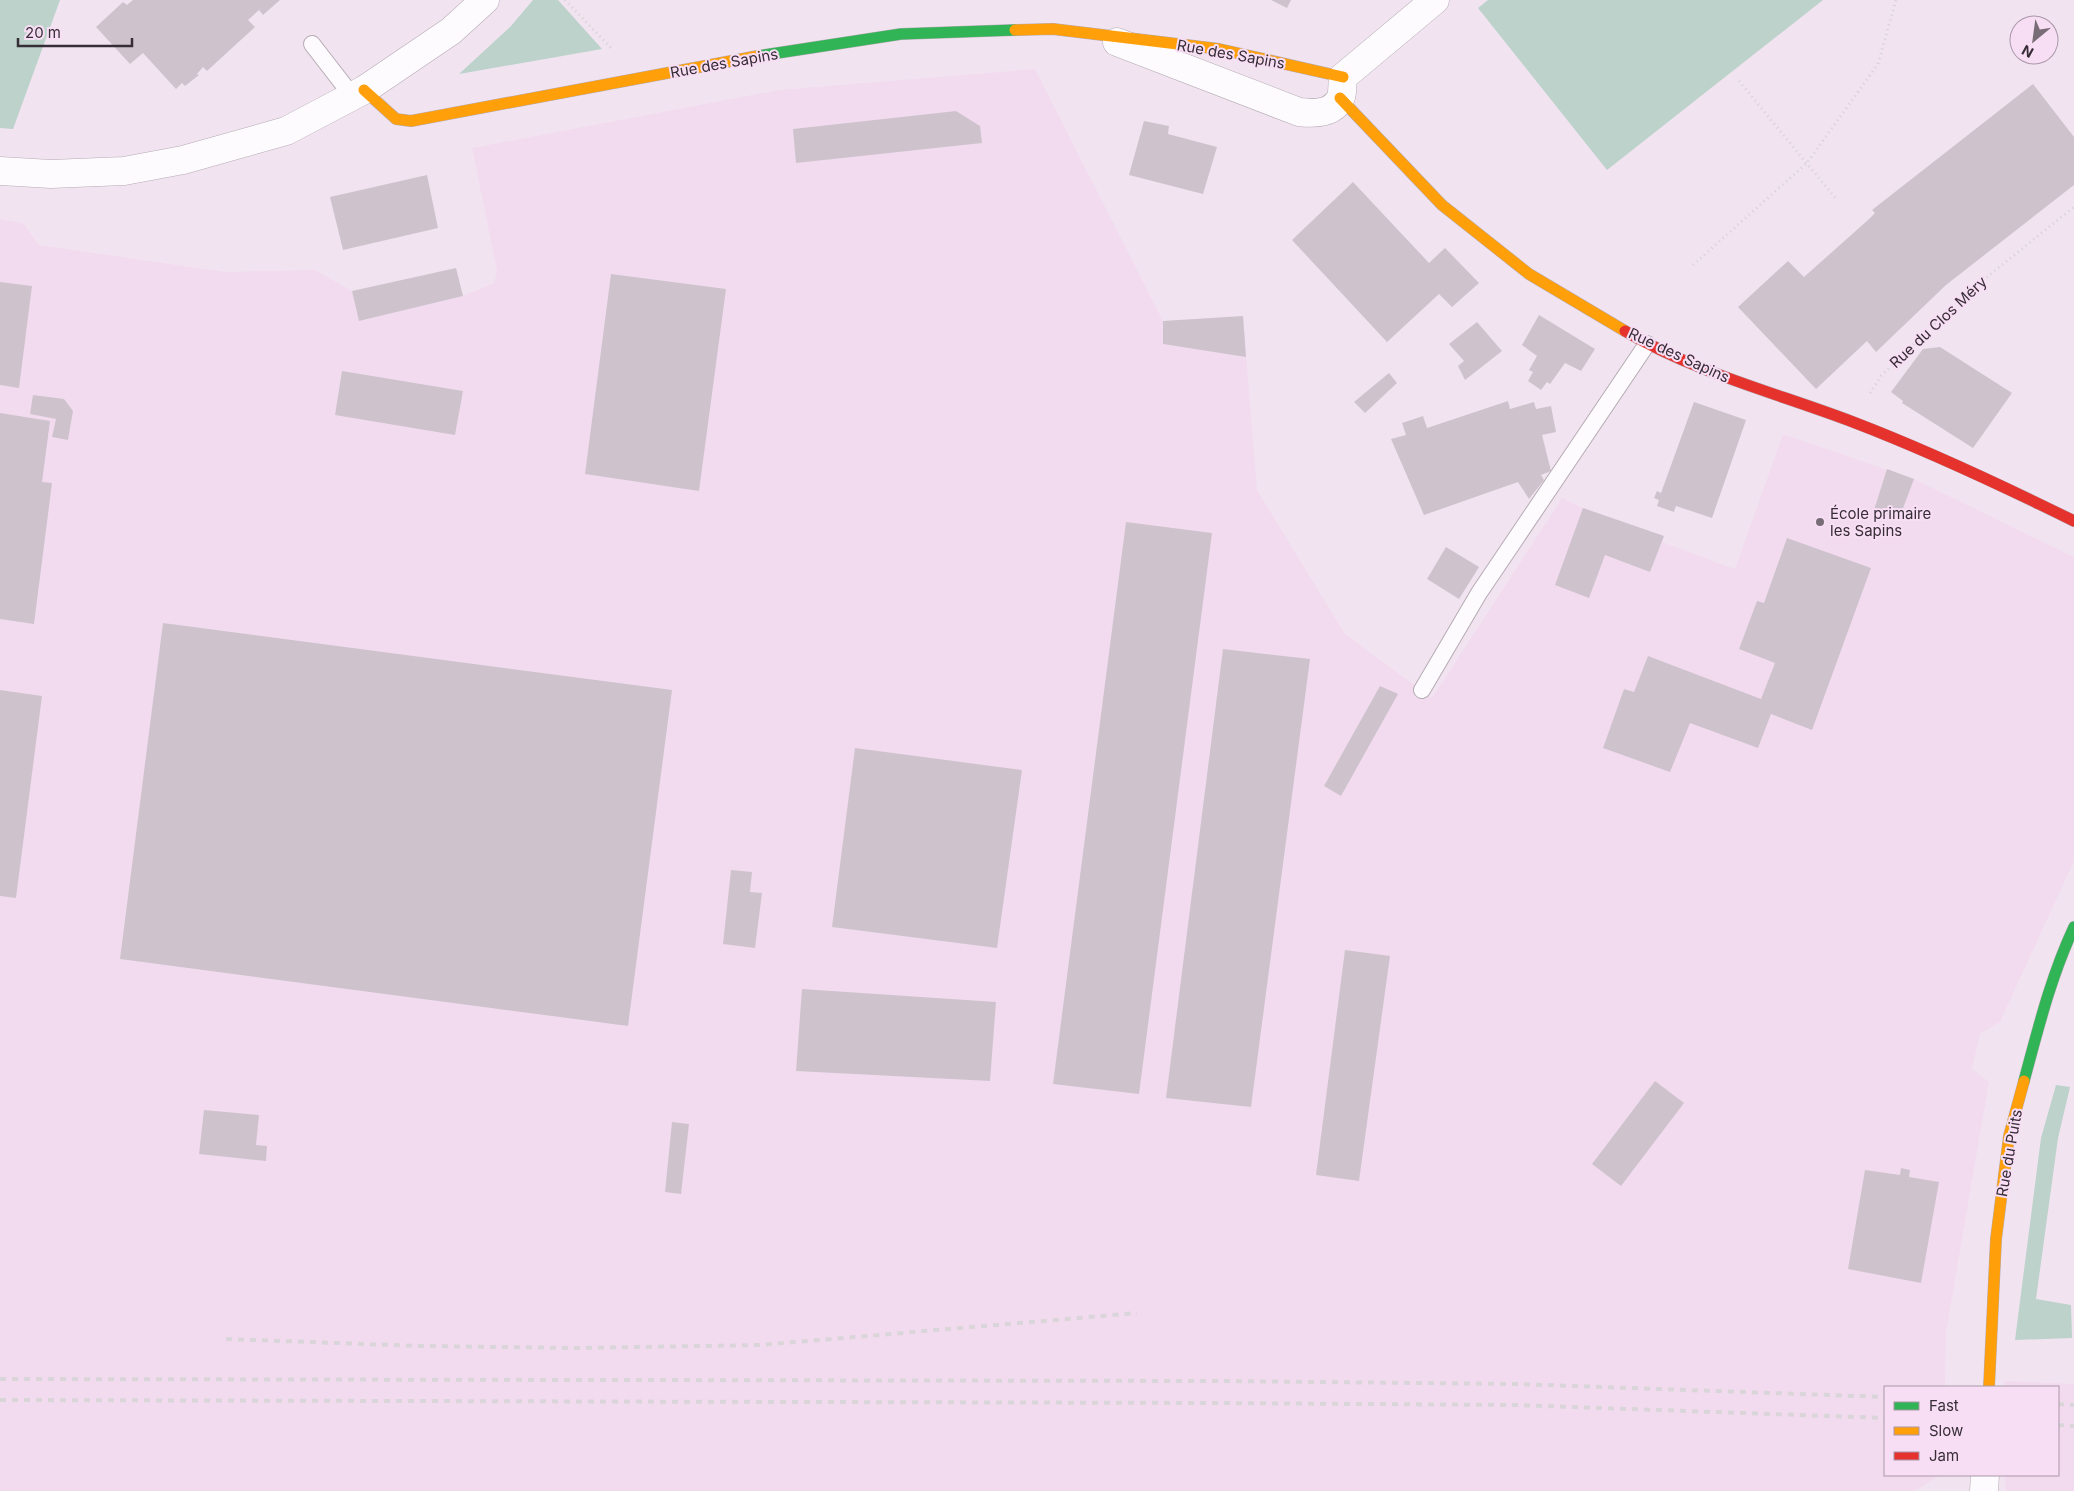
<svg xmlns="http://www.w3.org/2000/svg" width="2074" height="1491" font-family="Inter,sans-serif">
	<rect width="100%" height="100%" fill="#f1e4f0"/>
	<g fill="#f2dbef">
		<path d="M1035,69l128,252 80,-5 14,174 88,144 87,64 130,-200 21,10 81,28 -2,6 73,27 48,-135 131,45 160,78v304l-74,161 -20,12 -8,35 17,13 -43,251 -1,54h-60v88h55l-25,16h-1915v-1272l23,4 16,22 186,27 90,-2 37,21 8,30 103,-25 31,-13 3,-12 -25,-123 307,-58z"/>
		<path d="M2004,1381l70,3v107h-68l-2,-16h54v-88h-54z"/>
	</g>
	<g fill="#bcd2ca">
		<path d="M0,0h60l-47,129 -13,-1z"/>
		<path d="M533,0h25l44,49 -143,25 52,-48z"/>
		<path d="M1488,0h335l-216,170 -129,-162z"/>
		<path d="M2056,1085l14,2 -12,51 -22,161 35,6 1,33 -57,2 26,-202z"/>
	</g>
	<g fill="#cec3cd">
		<path d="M133,0h147l-17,15 -4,-5 -11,10 7,7 -48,44 -4,-4 -6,7 2,1 -14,11 -3,-3 -6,6 -33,-36 -13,11 -34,-37 27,-25 4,3z"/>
		<path d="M1271,0h20l-4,8z"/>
		<path d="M2033,84l41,53v48l-128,100 -70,67 -9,-11 -51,48 -78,-82 50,-46 16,16 64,-57 7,-7 -3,-3z"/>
		<path d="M956,111l24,15 2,17 -186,20 -3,-34z"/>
		<path d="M1144,121l25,5 -1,8 49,13 -14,47 -74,-19z"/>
		<path d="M427,175l11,53 -95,22 -13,-53z"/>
		<path d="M1353,182l76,81 16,-15 34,35 -27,24 -13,-13 -52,48 -95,-102z"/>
		<path d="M456,268l7,28 -104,25 -7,-30z"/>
		<path d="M611,274l115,15 -27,202 -114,-17z"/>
		<path d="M0,282l32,4 -13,102 -19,-3z"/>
		<path d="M1539,315l56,34 -14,22 -16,-8 -15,21 -3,-2 -6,8 -13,-9 5,-9 -4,-2 8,-14 -15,-11z"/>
		<path d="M1243,316l3,41 -83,-13v-23z"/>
		<path d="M1477,322l25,29 -37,29 -7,-14 6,-5 -15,-17z"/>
		<path d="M1940,347l72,46 -39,55 -71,-45 1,-2 -12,-9 32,-43z"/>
		<path d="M342,371l121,20 -8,44 -120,-20z"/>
		<path d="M1389,373l8,10 -32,30 -11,-11z"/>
		<path d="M33,395l31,4 9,12 -5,29 -16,-3 4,-18 -26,-5z"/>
		<path d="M1508,401l2,8 24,-7 2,7 15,-3 5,26 -14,3 9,36 -10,4 3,5 -15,19 -11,-17 -94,33 -33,-76 15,-4 -4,-12 21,-7 4,12z"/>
		<path d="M1694,402l52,18 -34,98 -36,-12 -2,6 -17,-6 2,-6 -5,-2 3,-7 4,2z"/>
		<path d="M0,413l50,8 -8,61 10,1 -18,141 -34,-5z"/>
		<path d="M1887,469l27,10 -15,40 -25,-9z"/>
		<path d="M1583,508l81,28 -14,36 -45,-17 -16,43 -34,-13z"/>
		<path d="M1126,522l86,11 -73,561 -86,-10z"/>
		<path d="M1787,538l84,30 -59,162 -41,-16 -13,34 -68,-25 -20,49 -67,-24 21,-59 10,3 14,-36 113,43 14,-36 -36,-14 18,-48 7,2z"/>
		<path d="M1446,547l33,20 -20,32 -32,-20z"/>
		<path d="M163,623l509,67 -44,336 -508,-67z"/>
		<path d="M1223,649l87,10 -59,448 -85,-9z"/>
		<path d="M1380,686l18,8 -57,102 -17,-10z"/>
		<path d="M0,690l42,6 -26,202 -16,-2z"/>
		<path d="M855,748l167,22 -25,178 -165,-21z"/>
		<path d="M731,870l21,2 -2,20 12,1 -7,55 -32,-4z"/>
		<path d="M1345,950l45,6 -31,225 -43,-6z"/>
		<path d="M802,989l194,13 -6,79 -194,-10z"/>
		<path d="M1655,1081l29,22 -63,83 -29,-22z"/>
		<path d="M204,1110l55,5 -3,30 11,1 -1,15 -67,-7z"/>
		<path d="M672,1122l17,2 -8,70 -16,-2z"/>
		<path d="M1901,1168l9,2 -1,7 30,5 -18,101 -73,-14 17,-99 35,5z"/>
	</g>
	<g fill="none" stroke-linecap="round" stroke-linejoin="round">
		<g stroke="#b5abb4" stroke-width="18">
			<g id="lane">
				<path d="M312,44l41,53"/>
				<path d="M1422,690l57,-97 168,-249"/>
			</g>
		</g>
		<g stroke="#b5abb4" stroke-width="29">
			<g id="street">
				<path d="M1117,42l182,70c16,2 35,2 42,-15 2,-6 1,-14 2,-20l92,-77"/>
				<path d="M0,171l51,3 73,-3 59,-11 103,-29 78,-41 87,-59 34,-31"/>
				<path d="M1984,1491l1,-16"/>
			</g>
		</g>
		<g stroke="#b5abb4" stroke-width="12">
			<g id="fast">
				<path d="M758,56l143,-22 114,-4"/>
				<path d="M2024,1081c14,-52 27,-105 50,-154"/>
			</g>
		</g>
		<g stroke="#b5abb4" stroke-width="12">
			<g id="slow">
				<path d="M1015,30l38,-1 166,20 124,28"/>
				<path d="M364,90l32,29 15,2 347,-65"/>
				<path d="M1340,98l102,107 87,69 96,57"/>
				<path d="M1989,1387l7,-148 13,-103 15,-55"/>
			</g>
		</g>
		<g stroke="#b5abb4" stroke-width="12">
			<path id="jam" d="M1625,331c71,42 152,62 228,91 76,29 148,63 221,99"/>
		</g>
		<g stroke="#d6d1d5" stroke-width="3" stroke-dasharray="1 4" stroke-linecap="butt">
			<path d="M565,0l47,49"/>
			<path d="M1739,81l98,119"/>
			<path d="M1693,265l114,-102 71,-99 18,-64"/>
			<path d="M1870,393l11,-17 81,-79 112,-90"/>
		</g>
		<use href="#lane" stroke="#fdfbfd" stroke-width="16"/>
		<use href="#street" stroke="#fdfbfd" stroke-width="28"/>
		<use href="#fast" stroke="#30b455" stroke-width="11"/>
		<use href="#slow" stroke="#ff9f0a" stroke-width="11"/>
		<use href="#jam" stroke="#e5322d" stroke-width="11"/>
		<g stroke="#d9d5d9" stroke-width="4" stroke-dasharray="6 6" stroke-linecap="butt">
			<path d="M226,1339l195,7 156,2 184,-3 376,-32"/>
			<path d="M0,1379l1217,2 300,3 368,13"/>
			<path d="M0,1400l1215,3 300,2 370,13"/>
			<path d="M2058,1404l16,1"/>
			<path d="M2058,1425l16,1"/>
		</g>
	</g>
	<circle fill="#786d77" stroke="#f7def4" stroke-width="2" cx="1820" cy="522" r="5"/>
	<g text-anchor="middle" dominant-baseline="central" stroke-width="4" stroke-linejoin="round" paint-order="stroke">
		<g font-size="15" fill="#372d36" stroke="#f7def4">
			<text transform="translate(1231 54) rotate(10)">Rue des Sapins</text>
			<text transform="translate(724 63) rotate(-10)">Rue des Sapins</text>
			<text transform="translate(1938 322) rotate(-43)">Rue du Clos Méry</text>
			<text transform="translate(1679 355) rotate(25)">Rue des Sapins</text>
			<text transform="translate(2009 1153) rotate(-80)">Rue du Puits</text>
		</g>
		<g font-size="15" fill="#372d36" stroke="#f7def4" text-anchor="start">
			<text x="1830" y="513">École primaire<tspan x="1830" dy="17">les Sapins</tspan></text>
		</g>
	</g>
	<rect x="1884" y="1386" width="175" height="90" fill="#f7def4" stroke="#aa97a8"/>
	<rect x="1894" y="1402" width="25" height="8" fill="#30b455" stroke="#aa97a8"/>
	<text x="1929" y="1411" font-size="15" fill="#372d36">Fast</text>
	<rect x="1894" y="1427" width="25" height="8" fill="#ff9f0a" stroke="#aa97a8"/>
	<text x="1929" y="1436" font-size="15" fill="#372d36">Slow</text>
	<rect x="1894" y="1452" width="25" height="8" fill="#e5322d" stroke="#aa97a8"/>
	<text x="1929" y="1461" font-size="15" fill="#372d36">Jam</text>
	<g transform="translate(2034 40) rotate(209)"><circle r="24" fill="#f7def4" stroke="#aa97a8"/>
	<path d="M0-4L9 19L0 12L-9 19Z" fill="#786d77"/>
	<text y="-8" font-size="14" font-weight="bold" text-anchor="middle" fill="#372d36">N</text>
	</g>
	<path d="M18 38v8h114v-8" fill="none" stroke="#372d36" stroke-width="2.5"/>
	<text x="25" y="38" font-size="15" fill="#372d36" stroke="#f7def4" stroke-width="4" paint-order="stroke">20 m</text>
</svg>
